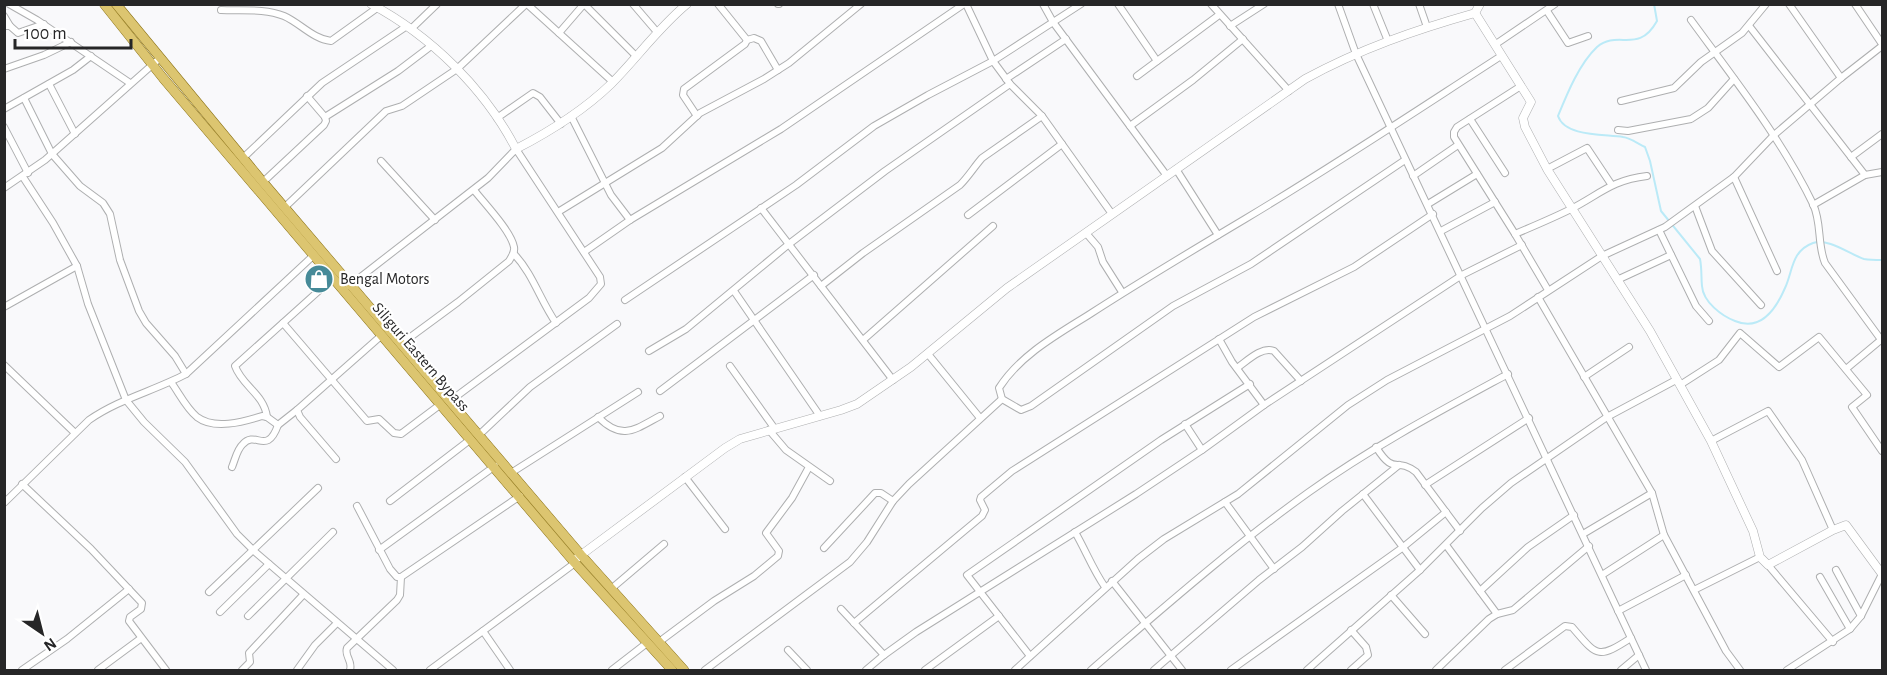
<svg xmlns="http://www.w3.org/2000/svg" width="1887" height="675" font-family="'Alegreya Sans',sans-serif">
	<rect width="100%" height="100%" fill="#f9f9fb"/>
	<g fill="none" stroke-linecap="round" stroke-linejoin="round">
		<path stroke="#bbeaf7" stroke-width="2" d="M1654,4l3,17c-19,34 -39,8 -60,26 -18,17 -30,47 -39,69 7,21 47,18 65,21 8,1 15,7 22,10l5,14 11,50 39,48c2,10 1,18 2,27 1,16 20,30 33,35 26,11 41,-12 50,-33 8,-17 6,-37 28,-45 16,-5 36,11 51,16 6,1 13,1 18,1"/>
		<g stroke="#aeafb0" stroke-width="8">
			<g id="minor">
				<path d="M9,4l28,16 93,63"/>
				<path d="M527,4l86,78"/>
				<path d="M633,4l24,28"/>
				<path d="M778,4h1"/>
				<path d="M966,4l27,57 17,23 32,32 70,98"/>
				<path d="M1043,4l10,18 114,154"/>
				<path d="M1118,4l39,57"/>
				<path d="M1211,4l78,87"/>
				<path d="M1338,4l18,50 290,616"/>
				<path d="M1373,4l15,37"/>
				<path d="M1419,4l8,23"/>
				<path d="M1789,4l52,74 41,-32"/>
				<path d="M1855,4l27,40"/>
				<path d="M221,10c20,1 44,-2 63,6 16,7 29,23 47,25l46,-33"/>
				<path d="M1547,11l21,32 20,-7"/>
				<path d="M4,16l6,10"/>
				<path d="M1691,20c43,59 90,118 122,184 9,19 4,40 12,59l57,78"/>
				<path d="M4,26h6l8,7 26,-9"/>
				<path d="M1230,26l34,-22"/>
				<path d="M1750,27l115,148"/>
				<path d="M411,29l26,-25"/>
				<path d="M559,33l25,-29 52,52"/>
				<path d="M747,40l7,-2 7,3 17,29"/>
				<path d="M1496,44l59,-40"/>
				<path d="M4,69l40,-14 27,-13"/>
				<path d="M1137,76l82,-61"/>
				<path d="M1006,79l60,-40"/>
				<path d="M49,84l26,50"/>
				<path d="M1521,86l-64,41 -3,5v5l61,97 33,56"/>
				<path d="M24,98l28,56 28,32 23,17 7,11 10,46 19,51 7,12 29,33 11,18"/>
				<path d="M1621,101l53,-13 27,-26 41,-29 24,-29"/>
				<path d="M4,109l69,-39 18,-14"/>
				<path d="M571,116l40,79 19,25"/>
				<path d="M697,116l-14,-21 1,-6 61,-45 2,-4 -29,-36"/>
				<path d="M325,117l73,-46 33,-25"/>
				<path d="M497,118l36,-25 7,4 21,27"/>
				<path d="M1470,119l35,54"/>
				<path d="M1130,126l63,-46 50,-41"/>
				<path d="M4,127l24,46"/>
				<path d="M1618,130l10,1 63,-12 17,-11 26,-29"/>
				<path d="M1851,157l31,-23"/>
				<path d="M243,158l79,-75 85,-57"/>
				<path d="M1405,160l-154,104 -78,42 -142,100 -10,4 -19,-11 -3,-11c21,-33 59,-54 91,-74 51,-33 103,-64 155,-95 87,-52 171,-108 256,-163"/>
				<path d="M381,161l54,59"/>
				<path d="M1176,169l42,66"/>
				<path d="M1547,169l40,-21 24,36"/>
				<path d="M1413,176l45,-31"/>
				<path d="M23,177l30,46 24,43 11,38 38,96 18,22 41,40 52,72 17,17 139,119"/>
				<path d="M1734,177l43,94"/>
				<path d="M263,182l61,-57 2,-4 -1,-4 -18,-21"/>
				<path d="M4,188l41,-28 115,-102"/>
				<path d="M1428,204l49,-30"/>
				<path d="M1813,205l52,-30 17,-3"/>
				<path d="M1695,206l17,45 49,54"/>
				<path d="M285,207l101,-96 16,-5 55,-37 69,-65"/>
				<path d="M761,208l132,172"/>
				<path d="M558,212l104,-64 38,-35 64,-34 25,-16 72,-59"/>
				<path d="M968,215l94,-71"/>
				<path d="M1659,230l37,76 13,15"/>
				<path d="M1441,231l54,-29"/>
				<path d="M1086,233l12,14 5,15 19,30"/>
				<path d="M1515,234c19,-8 38,-16 56,-25 29,-15 41,-29 76,-33"/>
				<path d="M584,252l46,-32 151,-91 183,-125"/>
				<path d="M514,254c19,20 26,46 42,69"/>
				<path d="M1617,280l54,-25"/>
				<path d="M349,286l139,-108 28,-29 84,128 1,7 -12,14 -139,103"/>
				<path d="M821,286l42,-33 97,-68c9,-9 14,-18 22,-27l60,-42"/>
				<path d="M734,291l86,125"/>
				<path d="M1538,297l114,196 12,42 62,116 14,19"/>
				<path d="M625,300l171,-115 78,-59 54,-31 65,-34 88,-57"/>
				<path d="M4,307l73,-41"/>
				<path d="M283,323l84,98 12,-2 15,14 7,1 40,-30"/>
				<path d="M1219,339l13,23 32,43"/>
				<path d="M863,340l130,-114"/>
				<path d="M401,344l57,-42 51,-41c3,-5 6,-9 5,-14 -3,-16 -30,-44 -40,-57"/>
				<path d="M649,351l37,-22 103,-85 96,-73 125,-87"/>
				<path d="M928,354l52,64"/>
				<path d="M4,365l71,68"/>
				<path d="M730,366l45,63"/>
				<path d="M1237,368c10,-7 25,-22 37,-17l27,30"/>
				<path d="M1846,369l36,-30"/>
				<path d="M1584,377l45,-30"/>
				<path d="M171,382c8,11 15,26 26,35 17,13 46,5 65,-1l5,1 11,8 19,-15"/>
				<path d="M1680,385l39,-25 21,-27 39,34 40,-30 48,58 -15,12 30,44"/>
				<path d="M660,391l154,-116"/>
				<path d="M267,417c-3,-23 -25,-31 -32,-51l98,-88"/>
				<path d="M598,417c24,24 36,13 62,-1"/>
				<path d="M1185,424l17,26"/>
				<path d="M769,430l17,20 44,31"/>
				<path d="M479,435l51,-48 87,-63"/>
				<path d="M1711,441l57,-30 34,49 31,70"/>
				<path d="M1376,447c19,30 19,9 40,25l44,59"/>
				<path d="M336,459l-36,-42 -3,-7 85,-75"/>
				<path d="M232,467c3,-7 5,-18 11,-23 13,-14 24,12 35,-19"/>
				<path d="M511,473l127,-81"/>
				<path d="M685,477l40,52"/>
				<path d="M22,484l69,65 51,54 -1,6 -11,8 -1,4 37,49"/>
				<path d="M1425,485l104,-67"/>
				<path d="M1363,494l57,76"/>
				<path d="M390,501l81,-62"/>
				<path d="M1225,502l49,67"/>
				<path d="M4,503l85,-83c30,-21 65,-29 97,-46l128,-119"/>
				<path d="M357,506l33,63 7,8h4l119,-81"/>
				<path d="M1075,532c11,19 18,38 30,55"/>
				<path d="M1583,534l69,-41"/>
				<path d="M1446,545l51,69"/>
				<path d="M824,548l51,-55h6l12,8"/>
				<path d="M379,550l116,-84"/>
				<path d="M1768,565l65,77"/>
				<path d="M1836,570l25,46"/>
				<path d="M1602,575l62,-40"/>
				<path d="M1820,577l30,52"/>
				<path d="M1112,581l70,89"/>
				<path d="M611,589l53,-45"/>
				<path d="M1694,590l66,-33"/>
				<path d="M1480,591l48,-44 46,-32"/>
				<path d="M209,592l109,-104"/>
				<path d="M1391,595l34,39"/>
				<path d="M841,609l43,46"/>
				<path d="M1618,611l68,-36"/>
				<path d="M220,612l49,-48"/>
				<path d="M248,616l85,-84"/>
				<path d="M854,623l128,-107 3,-6 -5,-10 1,-3 31,-26 242,-154 100,-50 79,-53"/>
				<path d="M483,631l27,39"/>
				<path d="M659,642l55,-41 40,-25 24,-20 1,-5 -13,-18 26,-35 17,-31"/>
				<path d="M788,650l19,20"/>
				<path d="M1030,656l-63,-81 194,-135 89,-56"/>
				<path d="M22,670l45,-31 62,-50"/>
				<path d="M98,670l42,-31"/>
				<path d="M242,670l8,-8 -1,-9 54,-58"/>
				<path d="M297,670l18,-25 22,-22"/>
				<path d="M350,670c3,-9 -6,-14 -3,-22l50,-48 3,-5 1,-18"/>
				<path d="M430,670l145,-107"/>
				<path d="M612,670l35,-27"/>
				<path d="M705,670l145,-108 17,-20 26,-41 16,-17 93,-85"/>
				<path d="M866,670l18,-15 32,-23 220,-138 66,-44 62,-45 198,-130 60,-30"/>
				<path d="M925,670l74,-54"/>
				<path d="M1015,670l123,-111 26,-20 74,-45 110,-89 39,-25 123,-64 92,-60 63,-29 69,-50 40,-42 67,-57"/>
				<path d="M1091,670c71,-61 141,-123 218,-178 63,-45 131,-81 199,-118"/>
				<path d="M1154,670l105,-90 43,-33 40,-36 57,-46"/>
				<path d="M1231,670l171,-122 44,-36"/>
				<path d="M1307,670l113,-100 62,-62 29,-25 96,-66 69,-37"/>
				<path d="M1351,670l17,-15 -2,-8 -15,-17"/>
				<path d="M1436,670l53,-51 8,-5 16,-4 76,-64"/>
				<path d="M1505,670l60,-44 7,1c25,29 25,33 59,11"/>
				<path d="M1621,670l18,-15"/>
				<path d="M1787,670l63,-41 11,-13 21,-42"/>
			</g>
		</g>
		<g stroke="#aeafb0" stroke-width="9">
			<g id="tertiary">
				<path d="M371,4c60,32 114,85 145,145 35,-18 67,-38 95,-65 26,-26 47,-56 76,-80"/>
				<path d="M1475,13l56,89 -8,16 2,9 22,42 103,162 30,54 31,56 42,90 7,26 8,8 65,-35 13,-5 36,49"/>
				<path d="M577,558l148,-110 15,-9 101,-29 16,-6 54,-37 96,-79 298,-209c55,-30 110,-49 170,-66l5,-9"/>
			</g>
		</g>
		<g stroke="#8d7419" stroke-width="10">
			<g id="primary">
				<path d="M104,4l59,74 412,485 97,107"/>
				<path d="M116,4l146,177 319,374 103,115"/>
			</g>
		</g>
		<use href="#minor" stroke="#fff" stroke-width="6"/>
		<use href="#tertiary" stroke="#fff" stroke-width="8"/>
		<use href="#primary" stroke="#dcc570" stroke-width="9"/>
	</g>
	<defs>
		<g id="shop-disc" transform="scale(1.5)"><circle r="9.5" fill="#468a98" stroke="#fff"/><path d="M-5-2.5h2.3a2.7 3.5 0 0 1 5.4 0H5L5.5 6h-11ZM-1.5-2.5h3a1.5 2.3 0 0 0-3 0Z" fill="#fff"/></g>
	</defs>
	<g fill-rule="evenodd">
		<use href="#shop-disc" x="319" y="279"/>
	</g>
	<g text-anchor="middle" dominant-baseline="central" stroke-width="4.5" stroke-linejoin="round" paint-order="stroke">
		<g font-size="16" fill="#262627" stroke="#fff" text-anchor="start">
			<text x="340" y="279">Bengal Motors</text>
		</g>
		<g font-size="16" fill="#262627" stroke="#fff">
			<text transform="translate(421 357) rotate(49)">Siliguri Eastern Bypass</text>
		</g>
	</g>
	<rect width="1887" height="675" fill="none" stroke="#262627" stroke-width="12"/>
	<g transform="translate(42 633) rotate(145)" stroke="#ffffff" stroke-width="4.5" paint-order="stroke">
	<path d="M0-4.5L10 22L0 15L-10 22Z" fill="#262627"/>
	<text y="-9" font-size="16" font-weight="bold" text-anchor="middle" fill="#262627">N</text>
	</g>
	<path d="M15 39v9h116v-9" fill="none" stroke="#262627" stroke-width="3"/>
	<text x="24" y="39" font-size="18" fill="#262627" stroke="#ffffff" stroke-width="4.5" paint-order="stroke">100 m</text>
</svg>
